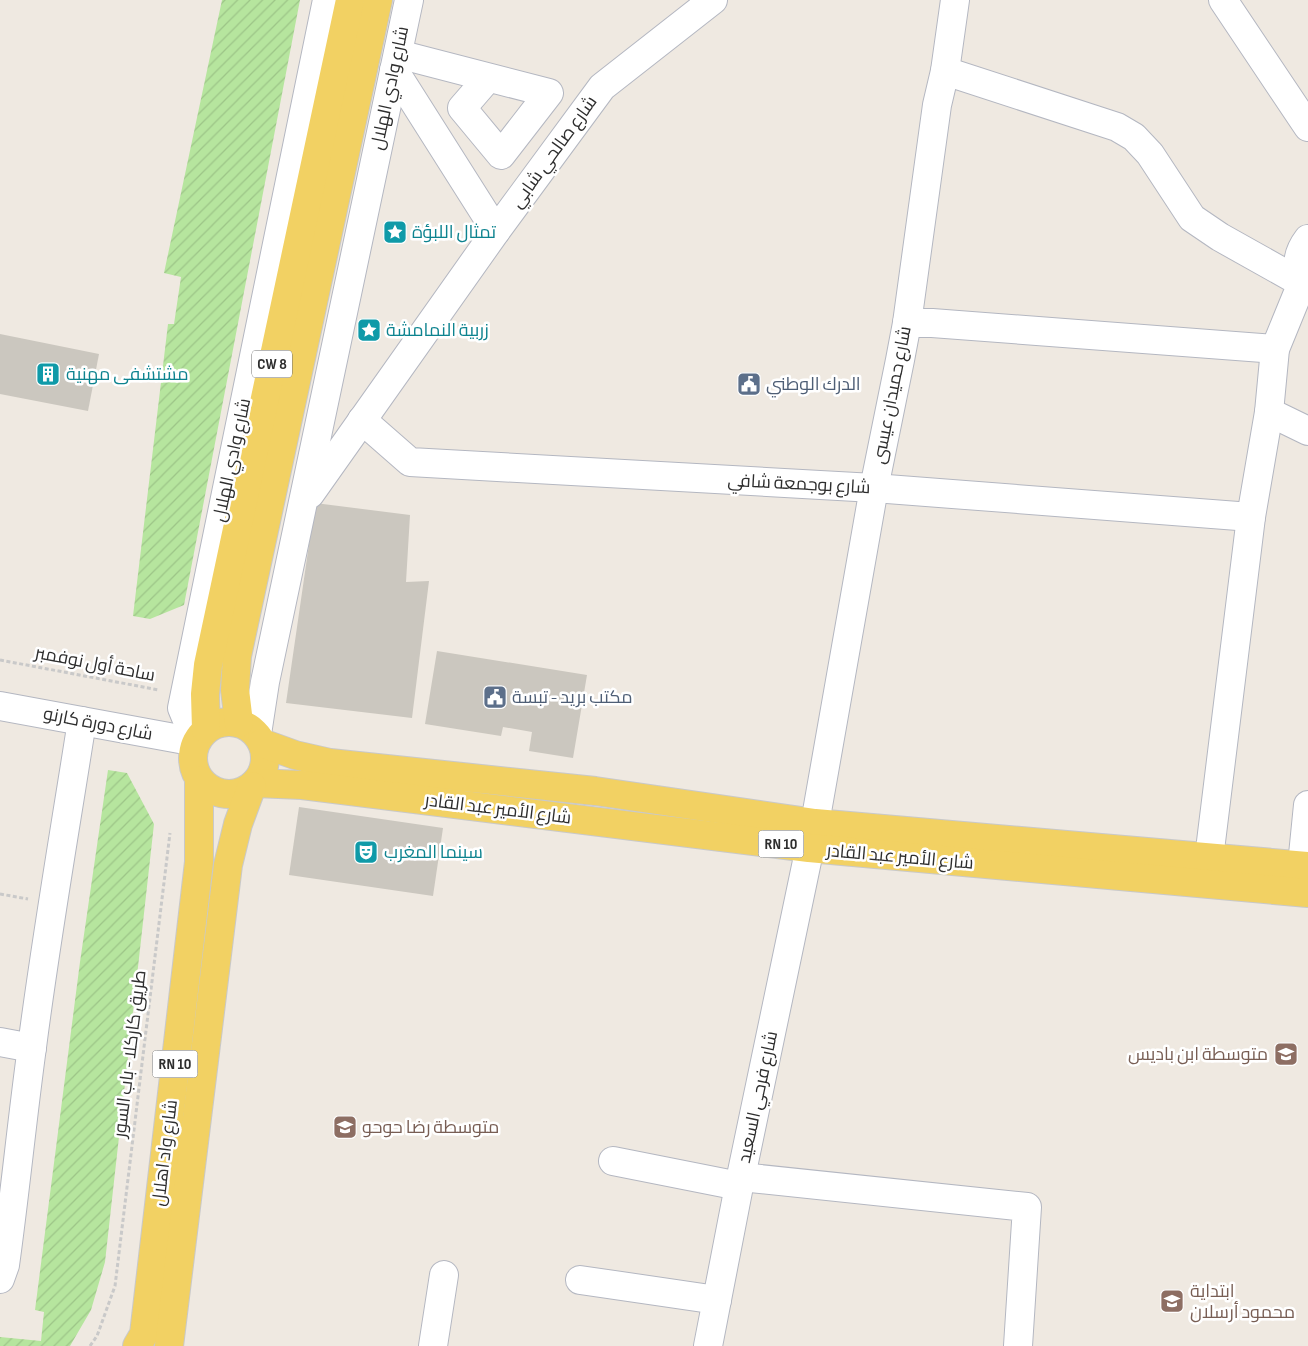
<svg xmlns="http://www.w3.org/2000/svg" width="1308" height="1346" font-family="'Sofia Sans Condensed',Cairo,sans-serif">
	<defs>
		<pattern id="garden-furrows" width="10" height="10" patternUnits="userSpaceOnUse" patternTransform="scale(1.25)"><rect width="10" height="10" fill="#b6e59e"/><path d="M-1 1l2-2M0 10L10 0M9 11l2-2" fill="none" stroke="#9dc588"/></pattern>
	</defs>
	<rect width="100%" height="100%" fill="#efe9e1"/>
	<g fill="url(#garden-furrows)">
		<path d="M222,0h78l-116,605 -34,14 -17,-3 35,-292h6l7,-47 -17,-4z"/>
		<path d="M108,770l19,3 27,51 -49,438 -14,48 -21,36h-70v-9l41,4 3,-29 -9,-2 45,-348z"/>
	</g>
	<g fill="#cbc7bf">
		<path d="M0,334l99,20 -11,57 -88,-17z"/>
		<path d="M315,503l95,12 -4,67 23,-1 -17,137 -126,-15z"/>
		<path d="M437,651l150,24 -14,83 -44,-7 3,-19 -29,-5 -2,9 -76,-12z"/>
		<path d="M299,807l144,21 -10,68 -144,-21z"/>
	</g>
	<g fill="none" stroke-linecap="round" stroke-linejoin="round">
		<g stroke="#b4b7c1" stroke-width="30">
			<g id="minor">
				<path d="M1223,0l85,127"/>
				<path d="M398,54l151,39 -48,62 -39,-47 26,-30"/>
				<path d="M394,70l102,161"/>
				<path d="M945,71l172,56 17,10 16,17 42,64 28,19 82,46 -27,66 -6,63 -18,105 -42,341"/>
				<path d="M1308,239c-13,17 -13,34 0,51"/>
				<path d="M907,323h25l343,26"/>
				<path d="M1269,412l39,19"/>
				<path d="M362,420l48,42 464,26 377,29"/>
				<path d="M310,494l186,-263 106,-144 111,-87"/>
				<path d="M0,706l196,36"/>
				<path d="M257,734l8,-52 144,-682"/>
				<path d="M196,742l-14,-34 145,-708"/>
				<path d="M1302,865l6,-60"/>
				<path d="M0,1042l32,6"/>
				<path d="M613,1161l126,25"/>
				<path d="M741,1177l286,30 -9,139"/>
				<path d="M0,1279l5,-14c10,-72 17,-145 27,-218 14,-109 33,-217 50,-326"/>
				<path d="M580,1280l137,20"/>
				<path d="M433,1346l11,-71"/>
				<path d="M708,1346l31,-160 76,-363 59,-335 26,-128 7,-37 30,-218 8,-34 10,-71"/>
			</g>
		</g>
		<g stroke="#c9c9c9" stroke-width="30">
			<g id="major">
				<circle cx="229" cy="758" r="36"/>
				<path d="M239,723l-4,-33 2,-34 141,-656"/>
				<path d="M206,729l-1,-35 3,-29 142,-665"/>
				<path d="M262,743l33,12 35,8 265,28 220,32 493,43"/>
				<path d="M255,783l47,2 507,63 499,45"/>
				<path d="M137,1346l7,-12 55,-472v-82"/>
				<path d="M169,1346l59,-481 10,-41 14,-38"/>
			</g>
		</g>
		<g stroke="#c9c9c9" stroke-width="3" stroke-dasharray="4 2.5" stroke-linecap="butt">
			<path d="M0,660l159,30"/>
			<path d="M0,894l28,5"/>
			<path d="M90,1346l7,-10 18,-50 55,-453"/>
		</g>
		<use href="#minor" stroke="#fff" stroke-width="28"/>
		<use href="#major" stroke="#f2d163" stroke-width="28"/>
	</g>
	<defs>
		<g id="sight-square" transform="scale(1.25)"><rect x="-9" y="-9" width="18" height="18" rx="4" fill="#0f9aa8" stroke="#fff"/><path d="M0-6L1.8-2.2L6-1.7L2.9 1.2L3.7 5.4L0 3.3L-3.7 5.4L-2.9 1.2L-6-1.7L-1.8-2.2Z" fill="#fff"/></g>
		<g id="building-square" transform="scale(1.25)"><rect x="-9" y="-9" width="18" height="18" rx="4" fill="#0f9aa8" stroke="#fff"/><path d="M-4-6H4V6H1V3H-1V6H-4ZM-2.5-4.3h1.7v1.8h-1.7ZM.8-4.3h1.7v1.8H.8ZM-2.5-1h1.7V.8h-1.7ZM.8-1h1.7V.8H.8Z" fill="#fff"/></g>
		<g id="civic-square" transform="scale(1.25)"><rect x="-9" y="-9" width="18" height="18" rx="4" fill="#5c6f8a" stroke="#fff"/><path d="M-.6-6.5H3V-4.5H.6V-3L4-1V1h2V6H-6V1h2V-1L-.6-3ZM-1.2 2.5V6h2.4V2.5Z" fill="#fff"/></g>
		<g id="theatre-square" transform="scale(1.25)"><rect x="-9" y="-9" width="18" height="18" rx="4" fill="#0f9aa8" stroke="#fff"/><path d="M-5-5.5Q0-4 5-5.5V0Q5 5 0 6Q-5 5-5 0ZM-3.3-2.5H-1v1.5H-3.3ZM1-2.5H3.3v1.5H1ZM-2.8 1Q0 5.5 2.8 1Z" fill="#fff"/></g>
		<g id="school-square" transform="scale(1.25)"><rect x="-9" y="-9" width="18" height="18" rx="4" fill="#8d6e63" stroke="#fff"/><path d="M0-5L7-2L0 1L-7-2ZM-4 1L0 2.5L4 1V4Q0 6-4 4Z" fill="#fff"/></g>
	</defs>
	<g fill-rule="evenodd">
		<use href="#sight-square" x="395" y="232"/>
		<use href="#sight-square" x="369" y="330"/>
		<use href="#building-square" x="48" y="374"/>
		<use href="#civic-square" x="749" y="384"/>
		<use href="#civic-square" x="495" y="697"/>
		<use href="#theatre-square" x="366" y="852"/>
		<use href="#school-square" x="1286" y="1054"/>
		<use href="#school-square" x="345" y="1127"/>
		<use href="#school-square" x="1172" y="1301"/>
	</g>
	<g text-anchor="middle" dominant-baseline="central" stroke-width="5" stroke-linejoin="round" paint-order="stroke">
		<g fill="#fff" stroke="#6d6d6d" stroke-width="1">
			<rect x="252" y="350.5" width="40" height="27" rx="4"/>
			<rect x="758.5" y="830.5" width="45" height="27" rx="4"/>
			<rect x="152.5" y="1050.5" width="45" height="27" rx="4"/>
		</g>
		<g font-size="16" font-weight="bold" fill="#2e2e2e">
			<text x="272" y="364">CW 8</text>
			<text x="781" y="844">RN 10</text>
			<text x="175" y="1064">RN 10</text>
		</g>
		<g font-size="18" fill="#2e2e2e" stroke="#fff">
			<text transform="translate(390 88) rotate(-78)">شارع وادي الهلال</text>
			<text transform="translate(554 152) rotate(-54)">شارع صالحي شابي</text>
			<text transform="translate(892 395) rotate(-79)">شارع حميدان عيسى</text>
			<text transform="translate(232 460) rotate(-78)">شارع وادي الهلال</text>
			<text transform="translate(799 484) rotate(3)">شارع بوجمعة شافي</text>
			<text transform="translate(95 664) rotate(11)">ساحة أول نوفمبر</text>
			<text transform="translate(98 724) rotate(11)">شارع دورة كارنو</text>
			<text transform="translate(498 809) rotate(7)">شارع الأمير عبد القادر</text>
			<text transform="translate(900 857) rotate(5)">شارع الأمير عبد القادر</text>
			<text transform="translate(130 1054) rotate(-83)">طريق كاركلا - باب السور</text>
			<text transform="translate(758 1097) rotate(-78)">شارع فرحي السعيد</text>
			<text transform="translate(165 1153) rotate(-83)">شارع واد اهلال</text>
		</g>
		<g font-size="18" fill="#0d838f" stroke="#fff" text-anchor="start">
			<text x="412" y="232">تمثال اللبؤة</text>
			<text x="386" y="330">زربية النمامشة</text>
			<text x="66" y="374">مشتشفى مهنية</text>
			<text x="384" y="852">سينما المغرب</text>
		</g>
		<g font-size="18" fill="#4e5e75" stroke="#fff" text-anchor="start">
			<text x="766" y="384">الدرك الوطني</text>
			<text x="512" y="697">مكتب بريد - تبسة</text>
		</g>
		<g font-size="18" fill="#785e54" stroke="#fff" text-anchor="start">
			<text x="1268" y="1054" text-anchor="end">متوسطة ابن باديس</text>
			<text x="362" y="1127">متوسطة رضا حوحو</text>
			<text x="1190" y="1291">ابتداية<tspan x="1190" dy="21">محمود أرسلان</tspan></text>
		</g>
	</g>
</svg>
